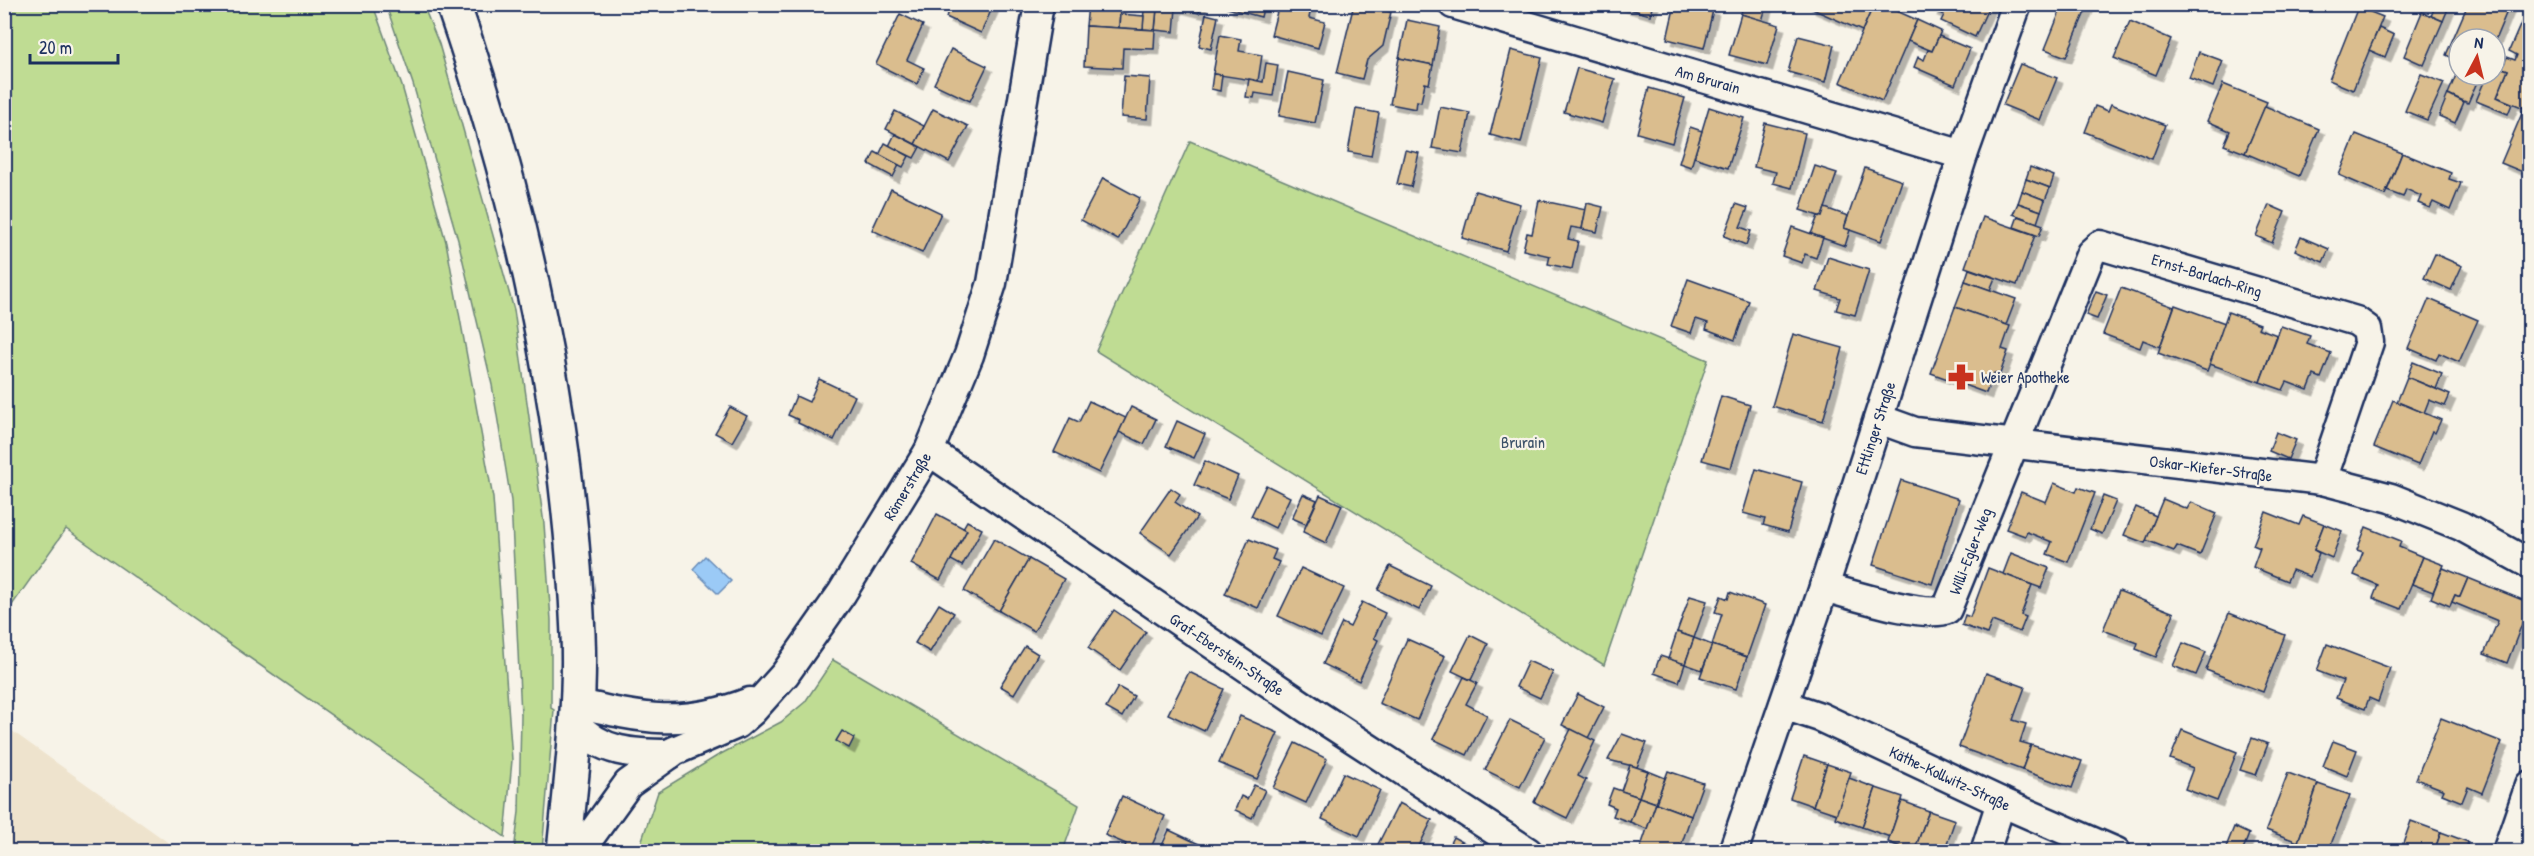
<svg xmlns="http://www.w3.org/2000/svg" width="2534" height="856" font-family="'Patrick Hand',sans-serif">
	<defs>
		<filter id="shadow"><feDropShadow dx="5.5" dy="5.5" stdDeviation="0" flood-color="#0004"/></filter>
	</defs>
	<rect width="100%" height="100%" fill="#f7f3e8"/>
	<filter id="ink" filterUnits="userSpaceOnUse"><feTurbulence type="fractalNoise" baseFrequency=".0167" numOctaves="2"/><feDisplacementMap in="SourceGraphic" scale="12" xChannelSelector="R" yChannelSelector="G"/><feConvolveMatrix kernelMatrix="1 2 1 2 8 2 1 2 1" color-interpolation-filters="sRGB"/></filter>
	<g filter="url(#ink)">
		<path fill="#eee3cd" d="M5,726l168,120 8,5h-176z"/>
		<g fill="#bfdc93" stroke="#6d8678" stroke-width="1.5">
			<path d="M5,4l368,1 29,81 44,156 47,256 19,262 -7,77 -439,-308 -61,86z"/>
			<path d="M386,5h37l16,39 75,266 30,214 7,96v88l3,2 -12,141h-28l5,-39 2,-97 -10,-214 -19,-116 -34,-145 -45,-156z"/>
			<path d="M1190,141l518,219 -104,305 -508,-314z"/>
			<path d="M833,660l246,145 -16,46h-64l-16,-8 -6,9h-339l20,-60 59,-36 64,-34 24,-20z"/>
		</g>
		<path fill="#9bcaf6" stroke="#688cb9" stroke-width="1.5" d="M705,556l26,25 -13,13 -25,-25z"/>
		<g fill="#dabd8e" stroke="#1b2f5e" stroke-width="1.5" filter="url(#shadow)">
			<path d="M951,4h43l-13,29 -35,-16z"/>
			<path d="M1088,4h32l-1,24 -33,-2z"/>
			<path d="M1163,4h38l-2,9z"/>
			<path d="M1228,4h36l-3,13 -34,-9z"/>
			<path d="M1279,4h33l-3,14 16,4 -7,26 -47,-13z"/>
			<path d="M1354,4l37,8 -8,34 -16,14 -5,19 -25,-6z"/>
			<path d="M1613,4h40l-3,11z"/>
			<path d="M1675,4h27l-1,3 12,3 -9,38 -37,-9z"/>
			<path d="M1743,4h24l-5,17 -21,-7z"/>
			<path d="M1811,4h63l-12,27 -52,-23z"/>
			<path d="M1874,4h7l36,16 -35,81 -42,-19z"/>
			<path d="M1935,4l13,2 42,-2 -15,33 -34,-16 3,-6 -12,-5z"/>
			<path d="M2063,4l25,1 -22,52 -21,-8z"/>
			<path d="M2436,4h14l-7,17 -12,-5z"/>
			<path d="M2468,4h42l-15,36 -36,-1v22l-13,-6z"/>
			<path d="M1163,5l13,3 -2,24 -19,-2 2,-22 5,1z"/>
			<path d="M1144,7l13,1 -2,22 -12,-1z"/>
			<path d="M2358,7l25,10 -30,73 -24,-10z"/>
			<path d="M2422,12l21,9 -19,44 -20,-9z"/>
			<path d="M900,14l23,11 -16,35 17,8 -7,16 -41,-20z"/>
			<path d="M1120,14l24,2 -1,13 -24,-1z"/>
			<path d="M1206,14l12,3 -7,32 -12,-3z"/>
			<path d="M1741,14l38,11 -12,40 -38,-10z"/>
			<path d="M2525,14l5,2v78l-6,14 -27,-11 11,-27 -6,-2 5,-11 8,3 2,-5 -8,-4z"/>
			<path d="M1407,20l33,7 -7,38 -34,-7z"/>
			<path d="M1917,20l24,11 -9,20 -24,-10z"/>
			<path d="M2130,21l41,18 -15,36 -42,-17z"/>
			<path d="M1086,26l69,4 -1,19 -31,-1 -1,20 -38,-2z"/>
			<path d="M2379,28l15,7 -9,22 -16,-7z"/>
			<path d="M1220,35l21,4 -2,12 23,4 -4,26 -45,-7z"/>
			<path d="M1798,36l36,9 -9,37 -37,-10z"/>
			<path d="M1939,36l31,13 -15,36 -41,-18 4,-10 6,3 4,-10 4,1z"/>
			<path d="M951,49l36,17 -17,35 -36,-17z"/>
			<path d="M1511,50l31,8 -21,85 -31,-8z"/>
			<path d="M2199,52l24,9 -10,26 -24,-9z"/>
			<path d="M1399,58l34,7 -4,19 -4,-1 -4,19 -4,-1 -1,8 -26,-5z"/>
			<path d="M2495,59l9,4 -2,5 6,2 -11,27 15,7 -4,10 -32,-13 11,-26h8z"/>
			<path d="M1266,63l12,2 -5,31 -18,-3 -1,5 -8,-1 3,-18 14,3z"/>
			<path d="M2020,64l37,14 -17,42 -37,-15z"/>
			<path d="M1577,68l38,11 -13,44 -38,-11z"/>
			<path d="M2459,68v7h21l-12,28 -20,-9z"/>
			<path d="M1288,72l36,8 -9,43 -36,-7z"/>
			<path d="M1213,74l9,1 -2,16 -9,-2z"/>
			<path d="M2421,74l23,9 -17,37 -22,-9z"/>
			<path d="M1124,76l26,2 -3,41 -26,-2z"/>
			<path d="M2223,84l44,18 -22,51 -21,-8 6,-14 -23,-10z"/>
			<path d="M1649,88l36,10 -13,45 -35,-10z"/>
			<path d="M2448,94l16,8 -9,21 -16,-7z"/>
			<path d="M2530,94v20l-7,-3z"/>
			<path d="M2111,104l54,21 -13,34 -67,-27 10,-26 13,5z"/>
			<path d="M2265,106l54,23 -20,47 -54,-23z"/>
			<path d="M1440,107l30,6 -8,40 -30,-5z"/>
			<path d="M1709,107l35,11 -16,50 -34,-11z"/>
			<path d="M933,109l35,17 -19,36 -34,-18z"/>
			<path d="M1356,109l23,4 -8,43 -23,-4z"/>
			<path d="M895,111l29,15 -9,18 -29,-15z"/>
			<path d="M2523,111l7,3v61l-29,-12z"/>
			<path d="M1765,123l40,10 -13,55 -19,-5 3,-11 -22,-5z"/>
			<path d="M1690,127l12,4 -11,36 -12,-4z"/>
			<path d="M895,134l25,13 -6,11 -25,-12z"/>
			<path d="M2356,134l46,19 -17,42 -46,-20z"/>
			<path d="M885,143l24,13 -6,11 -24,-12z"/>
			<path d="M1405,150l14,3 -8,34 -14,-3z"/>
			<path d="M875,152l24,13 -6,12 -24,-13z"/>
			<path d="M2402,153l49,20 -2,6 12,4 -11,27 -17,-8 -3,6 -12,-5 3,-7 -15,-7 -3,8 -16,-6z"/>
			<path d="M1815,166l22,7 -15,44 -22,-7z"/>
			<path d="M2030,167l24,9 -4,12 -24,-9z"/>
			<path d="M1865,168l37,13 -21,60 -37,-13z"/>
			<path d="M1103,178l37,20 -22,42 -37,-20z"/>
			<path d="M2026,179l24,9 -5,12 -23,-9z"/>
			<path d="M891,189l50,24 -19,40 -50,-23z"/>
			<path d="M1475,191l45,13 -14,47 -44,-13z"/>
			<path d="M2022,191l23,9 -4,11 -23,-8z"/>
			<path d="M1539,200l47,10 -4,19 -11,-2 -3,12 10,2 -6,28 -24,-5 2,-8 -27,-6 4,-17 5,1z"/>
			<path d="M1587,203l16,4 -6,25 -15,-3z"/>
			<path d="M2018,203l23,8 -4,12 -24,-9z"/>
			<path d="M1736,204l12,4 -8,19 11,4 -5,14 -22,-9z"/>
			<path d="M2269,205l16,7 -13,31 -16,-7z"/>
			<path d="M1825,208l23,8 -4,12 6,2 -5,16 -34,-12 7,-18 4,1z"/>
			<path d="M2018,216l25,9 -4,11 -25,-9z"/>
			<path d="M1983,217l52,18 -18,50 -52,-18z"/>
			<path d="M1792,227l31,11 -7,20 -11,-4 -3,9 -20,-7z"/>
			<path d="M2301,237l28,12 -6,13 -28,-12z"/>
			<path d="M2435,254l27,12 -11,24 -27,-12z"/>
			<path d="M1828,257l41,13 -14,45 -19,-5 4,-12 -23,-7z"/>
			<path d="M1969,269l26,9 -5,12 -25,-9z"/>
			<path d="M1688,279l61,22 -14,39 -29,-11 2,-6 -12,-4 -5,14 -20,-7z"/>
			<path d="M1965,281l51,18 -10,26 -51,-18z"/>
			<path d="M2121,288l53,19 -14,40 -17,-7 -3,8 -37,-14z"/>
			<path d="M2096,291l11,4 -10,24 -11,-4z"/>
			<path d="M2429,299l49,21 -19,42 -20,-9 -3,7 -28,-12z"/>
			<path d="M2175,305l50,18 -18,48 -49,-18z"/>
			<path d="M1955,307l55,19 -8,23 6,2 -8,23 -6,-1 -8,20 -55,-20z"/>
			<path d="M2228,312l32,12 -2,4 19,7 -17,47 -50,-18z"/>
			<path d="M2281,326l29,10 -3,8 24,9 -10,25 -7,-3 -6,15 -21,-8 -4,8 -23,-8z"/>
			<path d="M1793,334l50,14 -20,73 -51,-15z"/>
			<path d="M2413,362l29,12 -6,15 -29,-12z"/>
			<path d="M2407,377l43,18 -5,11 -16,-6 -5,13 -27,-11z"/>
			<path d="M819,379l36,17 -21,44 -36,-17 1,-3 -11,-5 8,-19 13,6z"/>
			<path d="M1721,396l29,9 -19,63 -29,-8z"/>
			<path d="M2393,400l48,20 -6,13 -3,-2 -14,34 -44,-18z"/>
			<path d="M1089,401l37,17 -27,55 -45,-21 16,-34 9,4z"/>
			<path d="M730,407l17,9 -15,26 -17,-9z"/>
			<path d="M1131,407l25,12 -12,25 -25,-12z"/>
			<path d="M1177,421l28,13 -11,24 -28,-12z"/>
			<path d="M2276,432l20,8 -8,19 -19,-8z"/>
			<path d="M1205,461l33,15 -10,23 -34,-14z"/>
			<path d="M1756,469l46,13 -14,50 -25,-7 2,-6 -22,-6z"/>
			<path d="M1901,480l58,19 -27,85 -59,-19z"/>
			<path d="M2054,483l22,9 2,-5 17,6 -27,69 -21,-8 5,-12 -25,-10 -2,4 -19,-7 15,-37 25,10z"/>
			<path d="M1266,485l24,12 -15,31 -24,-12z"/>
			<path d="M1171,488l9,6 -5,8 22,15 -26,37 -31,-21z"/>
			<path d="M1303,494l14,6 -11,24 -14,-6z"/>
			<path d="M1320,495l22,10 -16,38 -23,-11z"/>
			<path d="M2103,496l13,5 -14,33 -12,-5z"/>
			<path d="M2163,499l24,10 4,-7 26,11 -17,42 -23,-9 -3,5 -28,-11z"/>
			<path d="M2136,507l20,9 -11,27 -21,-8z"/>
			<path d="M2266,512l33,13 4,-9 21,8 -10,26 5,3 -9,24 -18,-7 -5,11 -34,-14 7,-19 -7,-3z"/>
			<path d="M937,514l30,16 -27,50 -29,-16z"/>
			<path d="M967,521l15,8 -20,37 -11,-6 16,-30 -4,-2z"/>
			<path d="M2324,524l18,7 -10,27 -18,-8z"/>
			<path d="M2366,527l35,14 -2,6 24,10 -22,52 -28,-11 5,-13 -24,-10 9,-23 -6,-2z"/>
			<path d="M994,539l35,20 -30,52 -35,-20z"/>
			<path d="M1249,539l27,11 -4,9 7,3 -21,46 -33,-14z"/>
			<path d="M2011,553l38,15 -8,20 -38,-14z"/>
			<path d="M2423,557l21,8 -11,27 -21,-8z"/>
			<path d="M1029,559l35,20 -30,52 -35,-20z"/>
			<path d="M1390,566l41,20 -12,24 -41,-20z"/>
			<path d="M1301,568l43,20 -23,48 -43,-20z"/>
			<path d="M1988,568l44,17 -11,30 5,2 -6,15 -28,-11 -5,13 -25,-9 3,-10 5,2z"/>
			<path d="M2443,568l25,10 -8,19 -5,-2 -5,11 -19,-8z"/>
			<path d="M2468,578l62,25 -23,60 -23,-9 14,-33 -46,-19 3,-7 5,2z"/>
			<path d="M2119,591l55,22 -18,44 -20,-8 2,-6 -35,-13z"/>
			<path d="M1730,592l35,13 -18,52 -35,-12 10,-31 -7,-2 6,-16 7,3z"/>
			<path d="M1690,596l17,5 -13,37 -17,-6z"/>
			<path d="M1362,602l23,11 -11,25 4,2 -19,41 -36,-17 19,-41 8,4z"/>
			<path d="M939,604l15,9 -24,39 -15,-9z"/>
			<path d="M1114,610l32,22 -26,38 -32,-22z"/>
			<path d="M2229,613l56,22 -22,57 -57,-22z"/>
			<path d="M1677,632l17,6 -9,26 -17,-5z"/>
			<path d="M1470,635l18,9 -17,36 -19,-9z"/>
			<path d="M1694,638l18,7 -10,25 -17,-6z"/>
			<path d="M1407,639l38,17 -28,64 -38,-17z"/>
			<path d="M2183,643l23,9 -10,23 -23,-9z"/>
			<path d="M2327,644l63,24 -12,34 -9,-4 -4,11 -29,-11 7,-17 -26,-10z"/>
			<path d="M1712,645l35,12 -11,32 -36,-12z"/>
			<path d="M1025,646l13,8 -24,40 -14,-8z"/>
			<path d="M1660,656l25,8 -6,18 -25,-9z"/>
			<path d="M1528,661l25,11 -13,26 -24,-11z"/>
			<path d="M1189,672l35,17 -20,42 -36,-17z"/>
			<path d="M1986,673l39,14 -12,33 13,4 -6,18 11,3 -9,25 -63,-23z"/>
			<path d="M1464,677l13,6 -11,21 21,11 -20,40 -34,-16z"/>
			<path d="M1118,687l16,9 -12,21 -16,-9z"/>
			<path d="M1578,694l26,13 -16,31 -26,-13z"/>
			<path d="M1240,716l38,17 -21,46 -38,-16z"/>
			<path d="M2441,718l61,24 -20,51 -14,-6 -6,15 -20,-8 2,-4 -28,-11z"/>
			<path d="M1510,720l35,17 -25,50 -35,-17z"/>
			<path d="M1571,729l24,12 -17,35 8,4 -19,38 -33,-16z"/>
			<path d="M2182,730l55,22 -20,49 -32,-12 8,-21 -23,-9z"/>
			<path d="M842,731l12,7 -5,10 -13,-7z"/>
			<path d="M1622,734l25,9 -10,24 -29,-7z"/>
			<path d="M2252,738l16,6 -12,31 -16,-5z"/>
			<path d="M2333,741l24,9 -10,26 -24,-10z"/>
			<path d="M1295,743l32,16 -21,44 -33,-15z"/>
			<path d="M2031,745l51,16 -10,27 -50,-18z"/>
			<path d="M1804,756l23,8 -14,42 -23,-8z"/>
			<path d="M1827,764l24,8 -14,42 -24,-8z"/>
			<path d="M1630,765l18,6 -9,26 -18,-6z"/>
			<path d="M1648,771l17,7 -9,25 -17,-6z"/>
			<path d="M1668,771l35,12 -12,33 -35,-13z"/>
			<path d="M1343,773l37,17 -21,46 -37,-17z"/>
			<path d="M2288,773l30,11 -20,58 -32,-12z"/>
			<path d="M1849,778l27,10 -14,39 -27,-9z"/>
			<path d="M2318,784l32,11 -22,57 -30,-10z"/>
			<path d="M1254,785l11,5 -13,28 -17,-8 6,-14 6,3z"/>
			<path d="M1613,788l26,9 -9,25 -17,-6 3,-8 -9,-4z"/>
			<path d="M1876,788l27,9 -13,40 -28,-10z"/>
			<path d="M1122,796l43,20 -16,36h-26l3,-8 -21,-9z"/>
			<path d="M1639,797l17,6 -9,26 -17,-7z"/>
			<path d="M1902,801l27,10 -15,41 -26,-10z"/>
			<path d="M1399,803l33,17 -16,32h-42z"/>
			<path d="M1656,803l35,13 -12,36h-40z"/>
			<path d="M1929,811l26,9 -11,32h-30z"/>
			<path d="M2411,821l30,11 -7,20h-34z"/>
			<path d="M2234,827l15,7 -7,18h-18z"/>
			<path d="M1169,830l47,22h-57z"/>
			<path d="M2441,832l27,10 -3,10h-31z"/>
			<path d="M1453,837l28,15h-42l3,-5 5,2z"/>
			<path d="M1098,843l14,9h-19z"/>
		</g>
		<g fill="none" stroke-linecap="round" stroke-linejoin="round">
			<g stroke="#1b2f5e" stroke-width="33">
				<g id="street">
					<path d="M1453,4l510,151"/>
					<path d="M1879,419l36,13 407,48 69,18 70,28 69,38"/>
					<path d="M929,451l379,258 220,143"/>
					<path d="M1824,587c26,7 102,32 123,22l144,-356 9,-8 256,76 11,8 2,13 -47,138"/>
					<path d="M576,703c67,16 107,25 174,-1"/>
					<path d="M1784,705l36,12 181,85 115,50"/>
					<path d="M576,724c25,29 58,30 94,30"/>
					<path d="M579,852l49,-68 46,-33 63,-27 15,-13 33,-37 57,-81 87,-142 40,-96 23,-72 47,-279"/>
					<path d="M1733,852l91,-265 139,-432 54,-151"/>
					<path d="M1985,852l16,-50"/>
					<path d="M2507,852l23,-67"/>
				</g>
			</g>
			<g stroke="#1b2f5e" stroke-width="38">
				<path id="secondary" d="M453,4c70,202 116,417 125,630 3,73 -7,146 -14,218"/>
			</g>
			<use href="#street" stroke="#f7f3e8" stroke-width="28"/>
			<use href="#secondary" stroke="#f7f3e8" stroke-width="33"/>
		</g>
	</g>
	<defs>
		<g id="pharmacy-bare" transform="scale(2.07)"><path d="M-2-6h4v4h4v4h-4v4h-4v-4h-4v-4h4Z" fill="#c8321e" stroke="#f7f3e8" stroke-width="2.5" paint-order="stroke"/></g>
	</defs>
	<g fill-rule="evenodd">
		<use href="#pharmacy-bare" x="1961" y="377"/>
	</g>
	<g text-anchor="middle" dominant-baseline="central" stroke-width="4.5" stroke-linejoin="round" paint-order="stroke">
		<g font-size="16" fill="#1b2f5e" stroke="#f7f3e8">
			<text transform="translate(1708 79) rotate(16)">Am Brurain</text>
			<text transform="translate(2207 275) rotate(17)">Ernst-Barlach-Ring</text>
			<text transform="translate(1875 428) rotate(-72)">Ettlinger Straße</text>
			<text transform="translate(2211 468) rotate(7)">Oskar-Kiefer-Straße</text>
			<text transform="translate(907 486) rotate(-59)">Römerstraße</text>
			<text transform="translate(1970 551) rotate(-69)">Willi-Egler-Weg</text>
			<text transform="translate(1227 654) rotate(34)">Graf-Eberstein-Straße</text>
			<text transform="translate(1950 778) rotate(25)">Käthe-Kollwitz-Straße</text>
		</g>
		<g font-size="16" fill="#1b2f5e" stroke="#f7f3e8" text-anchor="start">
			<text x="1981" y="377">Weier Apotheke</text>
		</g>
		<g font-size="16" fill="#3c5269" stroke="#f7f3e8">
			<text x="1523" y="442">Brurain</text>
		</g>
	</g>
	<rect width="2534" height="856" fill="none" stroke="#f7f3e8" stroke-width="24"/>
	<rect x="12" y="12" width="2510" height="832" fill="none" stroke="#1b2f5e" stroke-width="2" filter="url(#ink)"/>
	<g transform="translate(2477 57) rotate(7)"><circle r="28" fill="#f7f3e8" stroke="#9fa5b1" stroke-width="1.5"/>
	<path d="M0-4.5L10 22L0 15L-10 22Z" fill="#c8321e"/>
	<text y="-9" font-size="16" font-weight="bold" text-anchor="middle" fill="#1b2f5e">N</text>
	</g>
	<path d="M30 54v9h88v-9" fill="none" stroke="#1b2f5e" stroke-width="3"/>
	<text x="39" y="54" font-size="18" fill="#1b2f5e" stroke="#f7f3e8" stroke-width="4.5" paint-order="stroke">20 m</text>
</svg>
